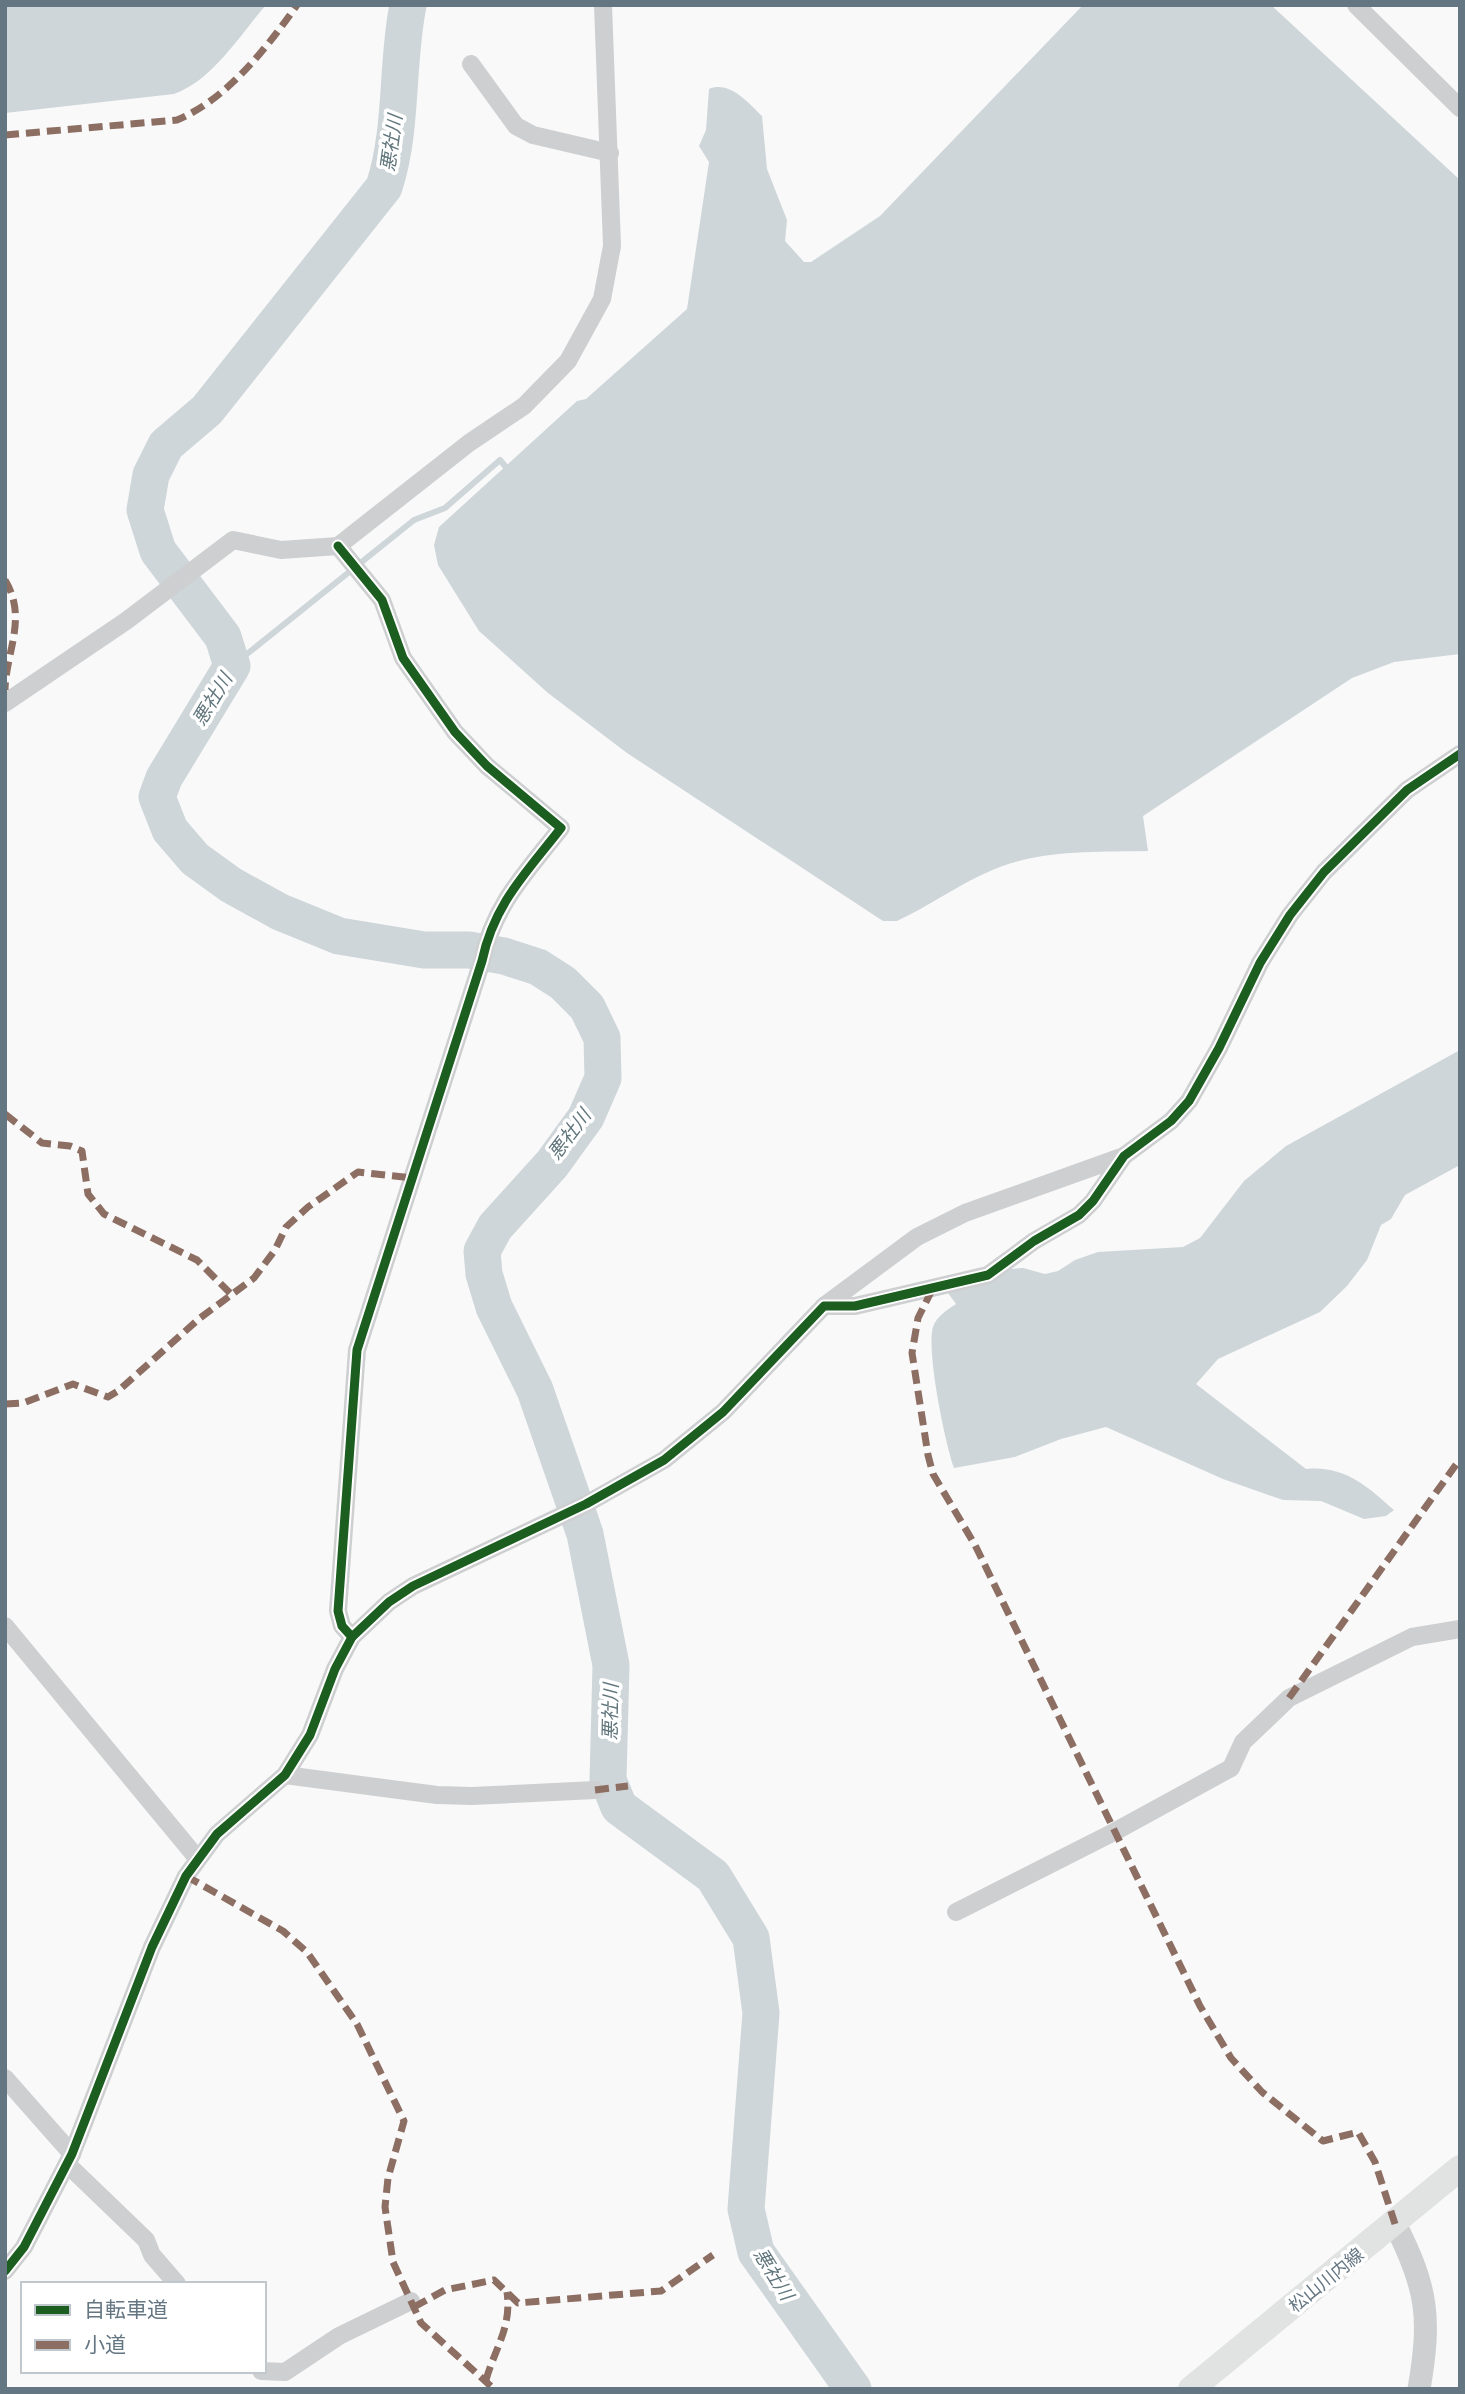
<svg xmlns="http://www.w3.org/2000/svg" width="1465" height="2394" font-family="Raleway,'Noto Sans JP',sans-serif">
	<rect width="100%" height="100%" fill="#f9f9f9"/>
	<g fill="#ced6d9">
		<path d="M5,5h261c-26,30 -54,76 -92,89l-169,19z"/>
		<path d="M1083,5h188l189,175v474l-66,8 -42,16 -209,138 5,35c-42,1 -88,-1 -129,10 -44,11 -81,41 -122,60h-14l-256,-168 -79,-60 -69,-62 -41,-66 -4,-20 5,-18 138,-126 9,-2 101,-90 22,-147 -10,-16 7,-16 3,-41c20,-9 40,14 53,27l5,53 20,51 -2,21 19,21h7l69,-46z"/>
		<path d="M1460,1050v115l-55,30 -14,24 -10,6 -14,35 -20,26 -27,26 -102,47 -22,25 110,85c38,-4 61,17 88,41l-8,6 -22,3 -43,-18 -38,-1 -60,-21 -117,-52 -45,12 -46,18 -61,11c-9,-25 -28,-118 -21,-141 4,-11 14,-17 23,-23l-8,-11 62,-24 13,-1 22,6 13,-3 17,-11 23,-8 85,-5 17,-9 44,-57 42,-35z"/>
	</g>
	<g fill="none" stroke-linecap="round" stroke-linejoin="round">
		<path stroke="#ced6d9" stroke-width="6" d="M232,666l182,-146 31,-12 55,-48 5,6"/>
		<path stroke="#ced6d9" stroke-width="37" d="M408,5c-12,60 -5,124 -24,182l-177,223 -41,35 -15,30 -6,35 13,41 65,86 9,29 -68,112 -7,19 13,33 25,29 36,26 49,27 59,24 85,14h45l35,6 34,11 25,16 24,24 15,31 1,40 -17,39 -34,47 -57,63 -13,24 2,23 10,33 41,83 50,144 26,131 -3,115 11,27 94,69 38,62 10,75 -15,196 10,43 97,137"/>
		<g stroke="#cecfd0" stroke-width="18">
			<path d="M1356,5l104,103"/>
			<path d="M471,64l45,62 17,9 77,18"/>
			<path d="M338,546l44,54 21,58 52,74 32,34 74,62c-35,45 -67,76 -79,133l-125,389 -19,261 4,15 10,11"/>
			<path d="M5,703l121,-82 107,-81 48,10 57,-4 131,-103 55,-37 44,-45 34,-62 10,-53 -9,-241"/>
			<path d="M824,1306l93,-69 48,-24 159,-57"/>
			<path d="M5,1626l192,232"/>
			<path d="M285,1775l152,20 35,1 123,-6"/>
			<path d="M956,1912l158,-80 117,-64 12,-26 46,-44 123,-61 48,-8"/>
			<path d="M5,2078l67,76"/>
			<path d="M67,2164l79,76 6,15 25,29"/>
			<path d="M5,2271l19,-24 48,-93 80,-207 34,-71 31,-42 68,-59 25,-40 25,-66 17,-32 37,-35 24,-16 173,-82 78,-44 59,-48 101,-106h31l133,-31 46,-34 45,-26 14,-14 31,-45 47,-35 18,-20 30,-53 41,-85 30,-48 34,-43 83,-82 53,-36"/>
			<path d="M261,2371l24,1 54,-36 72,-35"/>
		</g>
		<path stroke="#cecfd0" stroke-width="23" d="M1395,2224c33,65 36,94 24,165"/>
		<path stroke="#e1e2e2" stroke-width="26" d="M1191,2389l269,-221"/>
		<g stroke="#8d6e63" stroke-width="7" stroke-dasharray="14 7" stroke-linecap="butt">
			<path d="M5,135l172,-15c50,-21 89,-71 120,-115"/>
			<path d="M5,580c23,38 1,71 0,110"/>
			<path d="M5,1114l37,29 28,3 12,5 6,43 16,20 93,46 33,33"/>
			<path d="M932,1290l-14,28 -6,35 16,102 5,19 42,71 225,461 31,52 31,34 61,49 35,-9 17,30 20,62"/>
			<path d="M5,1404l18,-1 50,-19 35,13 10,-6 82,-73 54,-40 21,-28 11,-23 22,-20 50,-35 54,6"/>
			<path d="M1289,1698l171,-239"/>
			<path d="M595,1790l33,-4"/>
			<path d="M186,1876l97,55 24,21 50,72 47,97 -16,57 -3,29 8,55 28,61 73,66"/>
			<path d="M414,2307l31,-17 49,-10 24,23 143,-12 52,-36"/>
			<path d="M486,2380c9,-32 26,-53 21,-88"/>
		</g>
		<g stroke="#fff" stroke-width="13">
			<g id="cycleway">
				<path d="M338,546l44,54 21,58 52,74 32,34 74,62c-35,45 -67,76 -79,133l-125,389 -19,261 4,15 10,11"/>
				<path d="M5,2271l19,-24 48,-93 80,-207 34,-71 31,-42 68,-59 25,-40 25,-66 17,-32 37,-35 24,-16 173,-82 78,-44 59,-48 101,-106h31l133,-31 46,-34 45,-26 14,-14 31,-45 47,-35 18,-20 30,-53 41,-85 30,-48 34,-43 83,-82 53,-36"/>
			</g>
		</g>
		<use href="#cycleway" stroke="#1b5e20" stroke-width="9"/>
	</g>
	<g text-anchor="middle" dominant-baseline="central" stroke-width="7" stroke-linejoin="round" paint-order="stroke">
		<g font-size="18" fill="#657683" stroke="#fff">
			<text transform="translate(1326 2280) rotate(-39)">松山川内線</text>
		</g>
		<g font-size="19" font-style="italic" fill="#60757c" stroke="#fff">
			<text transform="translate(391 143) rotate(-82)">悪社川</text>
			<text transform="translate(212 699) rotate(-59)">悪社川</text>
			<text transform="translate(569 1134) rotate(-53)">悪社川</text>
			<text transform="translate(610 1712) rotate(-89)">悪社川</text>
			<text transform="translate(774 2274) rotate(58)">悪社川</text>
		</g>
	</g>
	<rect width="1465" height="2394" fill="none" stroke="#657683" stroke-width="14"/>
	<rect x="21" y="2282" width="245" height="91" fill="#ffffff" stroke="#c1c8cd" stroke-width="2"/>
	<rect x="35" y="2305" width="35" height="10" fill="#1b5e20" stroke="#c1c8cd" stroke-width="2"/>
	<text x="84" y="2317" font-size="21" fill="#657683">自転車道</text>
	<rect x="35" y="2340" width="35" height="10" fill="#8d6e63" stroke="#c1c8cd" stroke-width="2"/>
	<text x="84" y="2352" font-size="21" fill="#657683">小道</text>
</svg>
